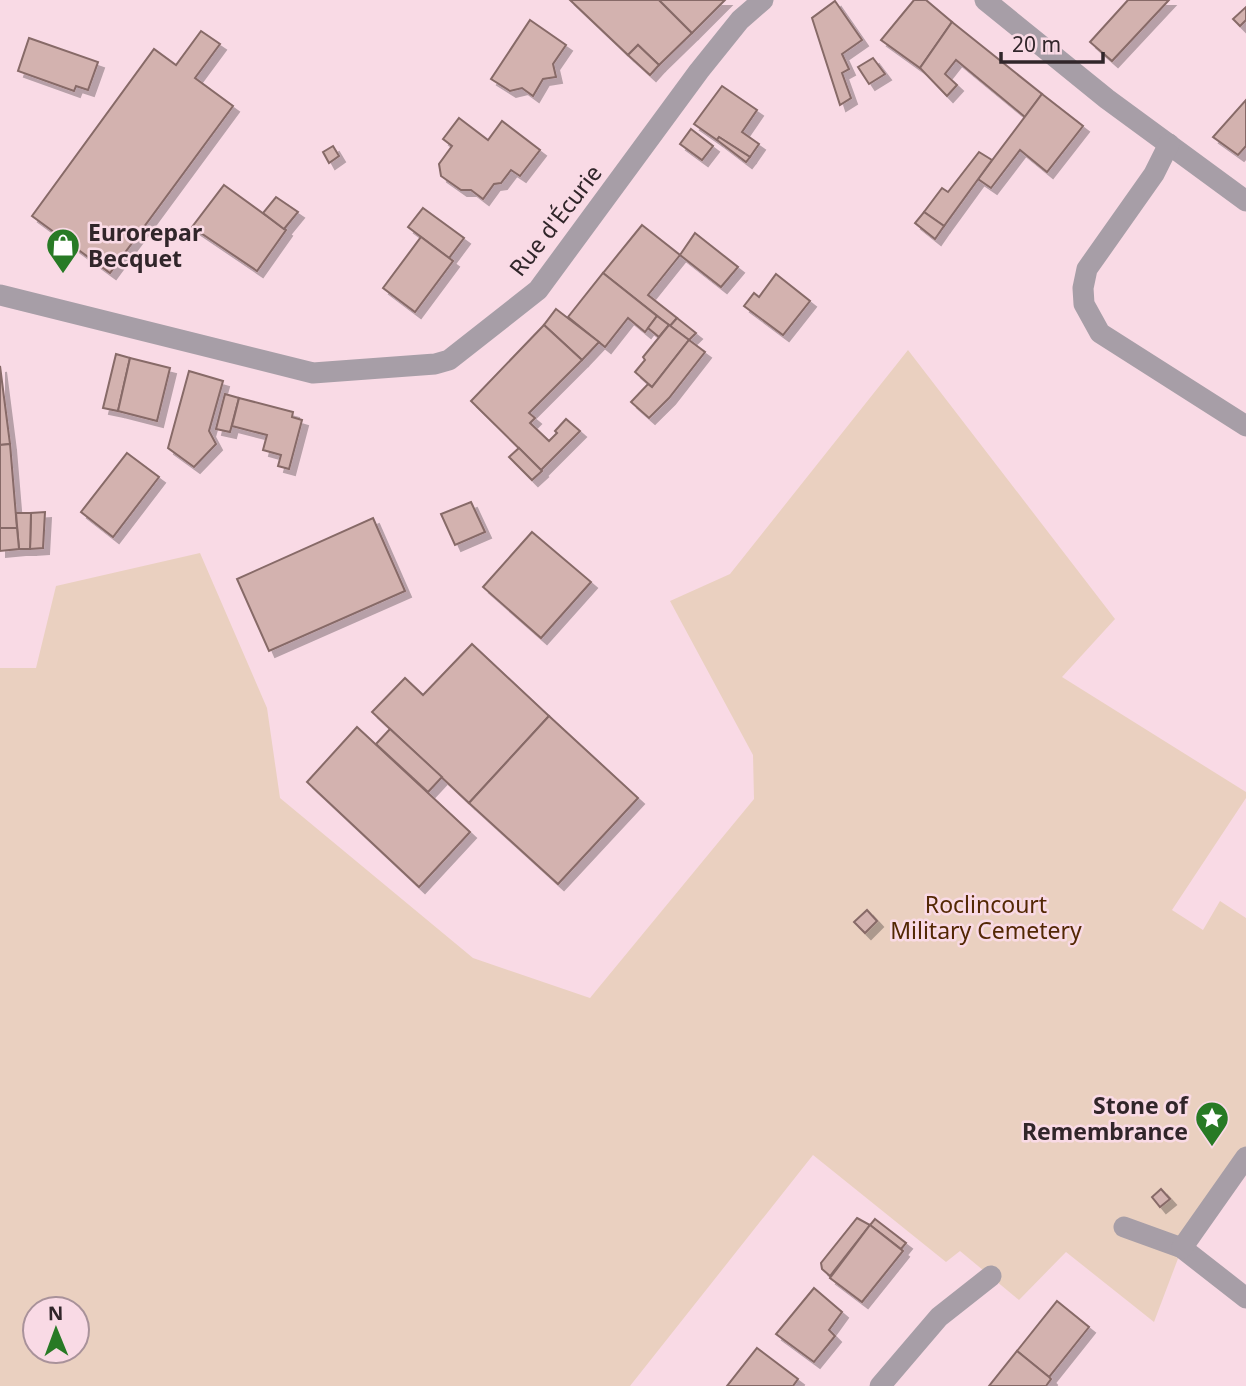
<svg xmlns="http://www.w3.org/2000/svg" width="1246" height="1386" font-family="'Noto Sans',sans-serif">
	<defs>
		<filter id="shadow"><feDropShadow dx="6" dy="6" stdDeviation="0" flood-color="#0004"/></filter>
	</defs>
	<rect width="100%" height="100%" fill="#f9dae5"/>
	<path fill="#ead0c0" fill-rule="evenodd" d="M908,350l207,269 -53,58 184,115v6l-74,112 31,20 17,-29 26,17v239l-64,91 -28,74 -88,-70 -47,48 -59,-49 -14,11 -133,-107 -183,231h-630v-718h36l20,-82 144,-33 67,155 13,90 193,160 117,40 164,-199 -1,-44 -83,-154 60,-27zM35,1309h42v42h-42z"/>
	<g fill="#d3b2af" stroke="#876a67" stroke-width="2" filter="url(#shadow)">
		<path d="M570,0h89l33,33 -33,32 -21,-20 -10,10z"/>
		<path d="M659,0h66l-33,33z"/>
		<path d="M914,0h12l26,22 -32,46 -39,-28z"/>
		<path d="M1128,0h41l-57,61 -22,-19z"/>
		<path d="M835,1l27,39 -20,14 7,15 -7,4 9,25 -11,7 -28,-87z"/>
		<path d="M1246,7v13l-6,6 -7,-7z"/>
		<path d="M530,20l36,25 -13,19 3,13 -13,2 -10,17 -11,-8 -12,3 -19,-12z"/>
		<path d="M952,22l90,72 -17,23 -69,-57 -11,14 12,11 -10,11 -27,-28z"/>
		<path d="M201,31l19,13 -25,34 38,28 -123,167 -78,-57 122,-167 22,16z"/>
		<path d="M29,38l69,24 -10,28 -12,-4 -2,5 -56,-20z"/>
		<path d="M638,45l21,20 -9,10 -22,-20z"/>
		<path d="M873,58l12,16 -16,10 -11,-17z"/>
		<path d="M722,86l35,24 -15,22 17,12 -9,13 -31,-20 -2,3 -23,-16z"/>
		<path d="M1042,94l41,32 -36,46 -27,-22 -29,38 -13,-9z"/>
		<path d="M1246,100v46l-8,9 -25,-18z"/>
		<path d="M459,118l29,22 14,-19 38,29 -20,26 -9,-6 -10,13 -7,1 -11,15 -12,-9h-10l-20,-14 -2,-12 13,-18 -9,-7z"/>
		<path d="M691,129l22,17 -11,14 -22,-16z"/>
		<path d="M719,137l31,20 -4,5 -29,-22z"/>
		<path d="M333,146l6,10 -10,7 -6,-11z"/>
		<path d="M979,152l13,8 -48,66 -20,-14 18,-24 6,4z"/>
		<path d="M224,185l62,45 -29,41 -65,-44z"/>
		<path d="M276,197l22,15 -14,17 -21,-16z"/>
		<path d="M423,208l41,30 -15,20 -41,-31z"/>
		<path d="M924,212l20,14 -9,13 -20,-16z"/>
		<path d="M642,225l38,30 -32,40 29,23 -7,8 -67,-53z"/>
		<path d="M695,233l43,34 -17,20 -41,-32z"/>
		<path d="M421,237l32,24 -38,51 -32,-24z"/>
		<path d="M603,273l54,43 -12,16 -17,-14 -23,29 -37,-30z"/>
		<path d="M776,274l34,27 -27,34 -39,-29 10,-13 5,4z"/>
		<path d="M556,309l43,33 -17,18 -38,-35z"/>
		<path d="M657,316l12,9 -10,12 -11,-9z"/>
		<path d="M677,318l19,15 -7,7 -19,-14z"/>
		<path d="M544,325l38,35 -53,53 6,5 -5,5 19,18 8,-8 -2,-2 11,-12 14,12 -39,39 -70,-69z"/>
		<path d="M669,325l20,15 -37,47 -17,-15 10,-12 -2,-3z"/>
		<path d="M689,340l16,12 -36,46 -20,20 -18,-16 17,-18 4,3z"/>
		<path d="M116,354l14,4 -12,53 -15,-3z"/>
		<path d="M130,358l40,10 -13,53 -39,-10z"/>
		<path d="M0,366l10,78 -10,1z"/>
		<path d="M189,371l34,10 -14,50 7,13 -22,23 -26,-19z"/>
		<path d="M225,394l14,4 -9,34 -14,-3z"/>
		<path d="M239,398l54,14 -1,5 10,3 -13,49 -11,-3 3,-11 -18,-5 4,-15 -35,-9z"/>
		<path d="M10,444l7,84h-17v-83z"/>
		<path d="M519,448l23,23 -10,9 -23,-23z"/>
		<path d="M127,453l32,24 -46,60 -32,-25z"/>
		<path d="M471,502l14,30 -30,13 -14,-31z"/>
		<path d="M45,512l-2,36 -13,1 1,-36z"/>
		<path d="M16,513h15l-1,36h-11z"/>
		<path d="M373,518l32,73 -136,60 -32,-72z"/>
		<path d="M0,528h17l2,21 -19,2z"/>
		<path d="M532,532l59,50 -50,56 -58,-51z"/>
		<path d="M472,644l77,72 -80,87 -97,-91 33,-34 18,17z"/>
		<path d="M549,716l89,82 -80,86 -89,-81z"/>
		<path d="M357,727l113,105 -51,55 -112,-105z"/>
		<path d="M390,729l52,48 -14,15 -52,-48z"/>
		<path d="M867,910l10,11 -12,12 -11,-11z"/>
		<path d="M1161,1189l9,10 -10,8 -8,-10z"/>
		<path d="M857,1218l13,7 -40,51 -8,-7 -1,-6z"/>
		<path d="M875,1219l31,24 -5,6 -31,-24z"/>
		<path d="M870,1225l33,26 -41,51 -32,-24z"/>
		<path d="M814,1288l28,24 -13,18 6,6 -21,26 -38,-28z"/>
		<path d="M1057,1301l32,26 -40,50 -32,-26z"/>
		<path d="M757,1348l41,31 -5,7h-66z"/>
		<path d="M1017,1351l32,26 2,2 -5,7h-57z"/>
	</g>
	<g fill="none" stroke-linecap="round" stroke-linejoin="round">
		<g stroke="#a79ea7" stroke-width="21">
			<path d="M985,0l122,99 139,102"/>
			<path d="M1169,144l-15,30 -67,95 -4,19 1,16 16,29 146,93"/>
			<path d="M0,295l313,78 122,-9 14,-4 89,-70 161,-219 41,-51 23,-20"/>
			<path d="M1124,1227l58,21 64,50"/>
			<path d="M1182,1248l64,-91"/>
			<path d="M880,1386l59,-69 52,-41"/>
		</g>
	</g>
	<defs>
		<g id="shop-pin" transform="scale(1.75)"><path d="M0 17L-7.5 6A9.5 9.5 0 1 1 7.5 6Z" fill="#287a25" stroke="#f9dae5"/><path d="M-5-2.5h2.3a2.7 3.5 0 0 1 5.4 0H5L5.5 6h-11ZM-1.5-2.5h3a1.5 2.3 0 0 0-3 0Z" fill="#fff"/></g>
		<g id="sight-pin" transform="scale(1.75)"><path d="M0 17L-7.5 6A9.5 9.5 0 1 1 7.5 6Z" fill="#287a25" stroke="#f9dae5"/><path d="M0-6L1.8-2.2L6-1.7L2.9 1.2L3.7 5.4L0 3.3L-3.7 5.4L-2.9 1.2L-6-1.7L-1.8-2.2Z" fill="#fff"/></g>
	</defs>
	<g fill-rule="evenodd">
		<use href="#shop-pin" x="63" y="245"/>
		<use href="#sight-pin" x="1212" y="1118"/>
	</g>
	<g text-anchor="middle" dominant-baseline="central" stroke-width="5" stroke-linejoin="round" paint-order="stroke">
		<g font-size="23" fill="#31262a" stroke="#f9dae5">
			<text transform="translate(555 220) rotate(-52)">Rue d'Écurie</text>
		</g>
		<g font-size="23" font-weight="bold" fill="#31262a" stroke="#f9dae5" text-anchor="start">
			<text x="88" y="232">Eurorepar<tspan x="88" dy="26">Becquet</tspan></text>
			<text x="1188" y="1105" text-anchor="end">Stone of<tspan x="1188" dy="26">Remembrance</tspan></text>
		</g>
		<g font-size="23" fill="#532804" stroke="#f9dae5">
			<text x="986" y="904">Roclincourt<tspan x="986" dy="26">Military Cemetery</tspan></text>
		</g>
	</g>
	<g transform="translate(56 1330) rotate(359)"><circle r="33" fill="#f9dae5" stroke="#a9929a" stroke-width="2"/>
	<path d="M0-5L12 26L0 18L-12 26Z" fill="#287a25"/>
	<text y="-10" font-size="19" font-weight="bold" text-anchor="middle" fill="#31262a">N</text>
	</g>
	<path d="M1001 52v10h102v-10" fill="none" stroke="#31262a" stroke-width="3.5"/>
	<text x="1012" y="52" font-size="21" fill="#31262a" stroke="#f9dae5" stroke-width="5" paint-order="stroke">20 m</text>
</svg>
